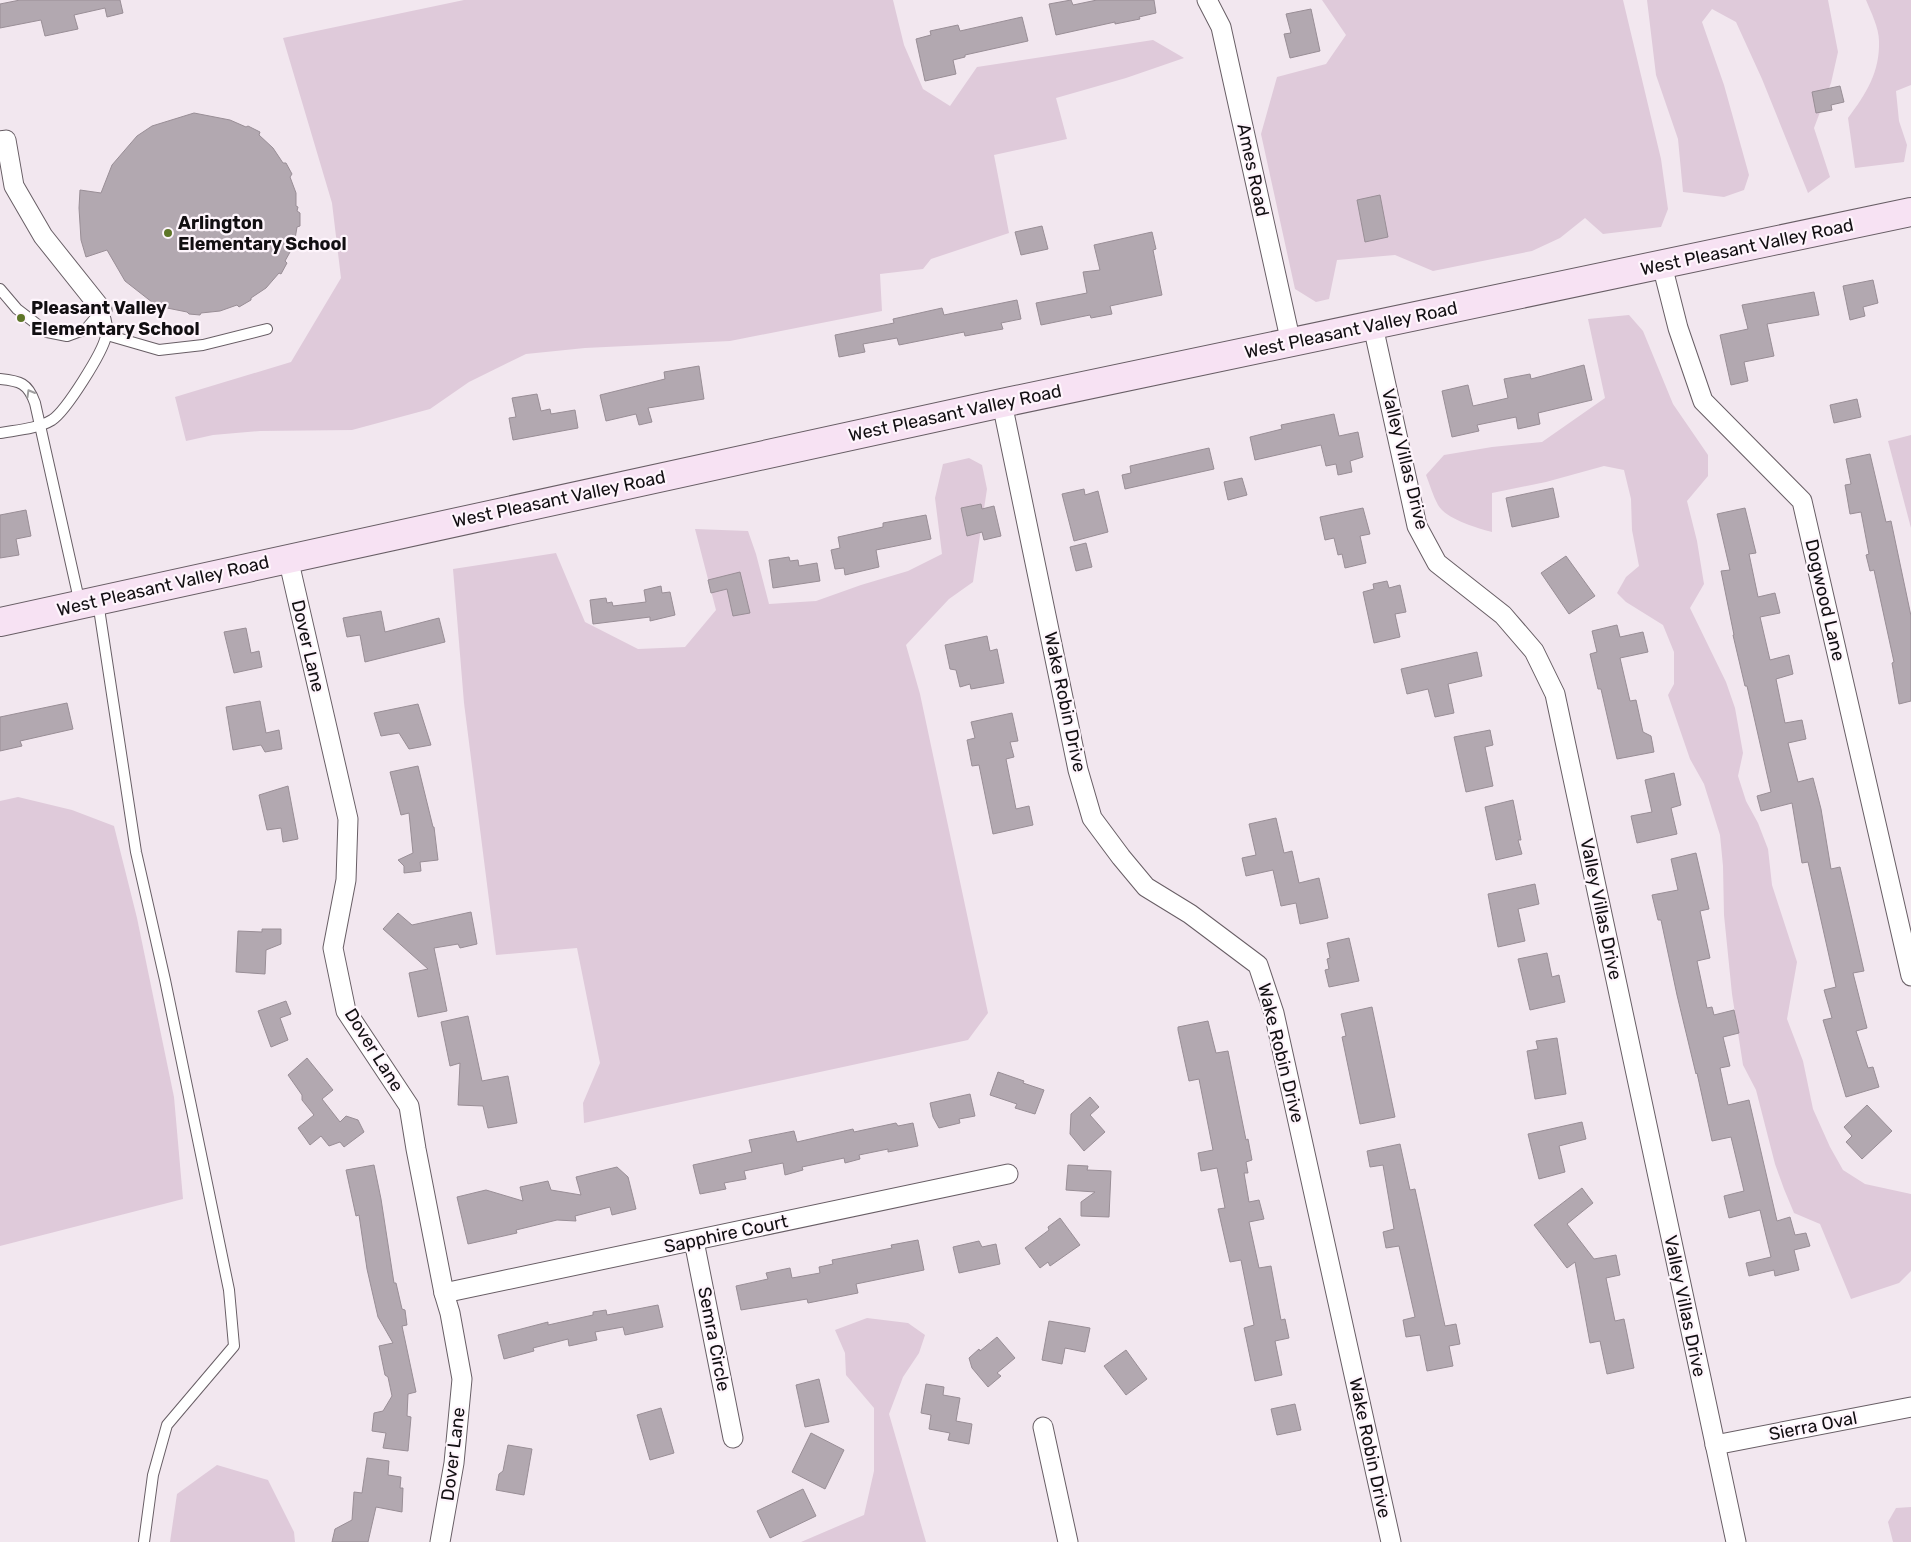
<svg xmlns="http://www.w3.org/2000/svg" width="1911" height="1542" font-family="Rubik,sans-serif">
	<rect width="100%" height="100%" fill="#f2e7ef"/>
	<g fill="#dfcada">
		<path d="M464,0h429l11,45 19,44 27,17 27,-39 176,-27 31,18 -58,20 -70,20 11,41 -73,16 15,78 -78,26 -8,10 -43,5 2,37 -152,30 -145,7 -59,6 -57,28 -39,27 -78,21 -92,1 -47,4 -27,6 -11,-44 116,-35 50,-84 -9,-75 -49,-165z"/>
		<path d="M1322,0h301l38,159 7,50 -7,18 -58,7 -18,-16 -25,20 -28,13 -99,20 -38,-16 -58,5 -8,39 -13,3 -21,-13 -34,-155 16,-57 49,-13 20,-29z"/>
		<path d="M1647,0h181l10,52 -7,31 -17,45 16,49 -22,16 -46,-114 -26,-57 -24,-13 -10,13 22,63 25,90 -5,15 -20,7 -41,-5 -5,-53 -22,-64z"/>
		<path d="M1866,0h45v85l-15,6 3,30 8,24 -3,17 -49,6 -7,-50c18,-24 32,-46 31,-77 0,-13 -8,-29 -13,-41z"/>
		<path d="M1629,315l14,16 30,73 35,51v21l-21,25 10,40 7,43 -14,24 36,74 9,26 8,45 -5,23 8,25 12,22 10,26 4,36 25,77 -10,57 16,42 10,48 17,38 13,23 22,14 46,10v77l-12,12 -48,16 -31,-75 -26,-11 -10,-24 -9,-25 -19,-74 -13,-25 -11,-71 -8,-79 -1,-49 -3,-31 -16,-51 -14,-25 -22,-64 6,-11v-32l-11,-27 -37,-23 -9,-9 9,-16 13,-11 -7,-36 -1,-31 -7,-29 -20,-4 -58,16 -54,11v39c-15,-4 -46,-13 -54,-27 -5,-9 -8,-20 -12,-30l18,-20 48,-8 50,-5 63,-44 -17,-79z"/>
		<path d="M1911,435v93l-23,-87z"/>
		<path d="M969,458l13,7 5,24 -14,93 -24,17 -43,46 14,49 68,319 -20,27 -384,83 -1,-20 17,-40 -23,-115 -81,7 -32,-252 -11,-134 103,-16 29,69 53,27 47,-2 31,-37 -21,-81 53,2 8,23 13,50 47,-3 45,-16 47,-14 34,-17 -7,-56 8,-34z"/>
		<path d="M18,797l54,13 42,16 23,92 37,179 9,102 -183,47v-445z"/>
		<path d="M867,1318l41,5 17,12 -6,18 -16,24 -14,37 37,128h-125l63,-27 10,-44v-63l-28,-33 -1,-22 -10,-23z"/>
		<path d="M217,1465l51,15 26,52 1,10h-125l7,-48z"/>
		<path d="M1911,1507v35h-18l-5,-20 8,-14z"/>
	</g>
	<g fill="#b2a8b0" stroke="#998e96">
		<path d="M20,0h100l3,13 -16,4 -2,-9 -31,7 4,14 -33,7 -4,-16 -41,8v-24z"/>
		<path d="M1071,0l2,5 24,-5h57l2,13 -17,4 1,2 -25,5v-2l-59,13 -7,-31z"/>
		<path d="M1311,9l9,42 -30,7 -6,-24 7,-1 -5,-19z"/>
		<path d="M1022,17l6,24 -63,14v2l-12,3 3,14 -31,7 -9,-42 15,-4 -1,-4 28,-6 2,6z"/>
		<path d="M1840,86l4,16 -13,3 1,5 -16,3 -4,-21z"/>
		<path d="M194,113l36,7 16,7 2,-1 12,6 -1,3 14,13 10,15h3l6,11 -2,3 6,16v13l2,1 -1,4 3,2v13l-3,1 -3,18 -9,16 2,2 -6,11 -2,-1 -13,15 -15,10v2l-12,7 -2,-2 -17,6 -19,2 -1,2 -11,-1 -2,-2 -30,-6 -32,-25 -18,-31 -21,7 -5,-17 -2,-32 1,-18 21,3 11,-28 25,-29 15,-10z"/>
		<path d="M1380,195l8,42 -23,5 -8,-42z"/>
		<path d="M1042,226l6,23 -27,6 -6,-23z"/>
		<path d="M1152,232l4,17 -3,1 9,45 -52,11 2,8 -21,4 -1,-3 -49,10 -5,-22 51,-10 -4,-21 17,-2 -6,-25z"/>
		<path d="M1873,280l5,23 -15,4 2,9 -15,4 -7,-34z"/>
		<path d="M1814,292l5,23 -52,9 7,32 -30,6 4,19 -17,4 -11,-50 28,-6 -6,-24z"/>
		<path d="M1017,300l4,19 -20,4 2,6 -38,7 -1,-4 -65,13 -2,-7 -34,6 2,8 -26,5 -4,-22 59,-12 -1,-4 49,-11 2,7z"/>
		<path d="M1584,365l8,35 -54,13 2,11 -22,5 -2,-12 -39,8 2,6 -27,6 -10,-46 26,-6 5,21 35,-8 -4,-19 26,-5 1,5z"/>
		<path d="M699,366l5,33 -56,9 4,14 -13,3 -3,-11 -30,7 -6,-26 65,-16 -1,-7z"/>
		<path d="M537,394l4,17 9,-2 1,5 24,-4 3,18 -65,12 -4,-22 7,-1 -4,-19z"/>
		<path d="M1857,399l4,18 -27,6 -4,-18z"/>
		<path d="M1334,414l5,22 19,-4 5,25 -13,4 2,11 -14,3 -2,-11 -10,2 -5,-21 -66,15 -5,-23 32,-8 -1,-4z"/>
		<path d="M1209,448l5,21 -89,20 -3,-14 9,-2 -1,-7z"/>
		<path d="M1870,454l16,68 5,-1 20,95v85l-12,3 -7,-41 2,-1 -20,-92 -4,1 -4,-16 3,-1 -8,-42 -11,2 -5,-29 6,-1 -5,-25z"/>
		<path d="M1242,478l5,17 -19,5 -4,-18z"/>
		<path d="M1553,488l6,29 -47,10 -6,-29z"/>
		<path d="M1084,489l1,6 13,-4 10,41 -34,9 -12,-47z"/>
		<path d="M981,504l1,5 12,-3 7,30 -17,4 -2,-8 -15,4 -6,-28z"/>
		<path d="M1363,508l7,26 -10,2 6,27 -21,5 -3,-14 -4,1 -4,-17 -9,2 -5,-23z"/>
		<path d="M1745,508l11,45 -7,1 9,43 17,-4 5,20 -20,4 10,43 19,-5 4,19 -17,5 9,44 17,-3 4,19 -18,4 10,39 15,-4 8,31 10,60 9,-2 24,104 -11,2 14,55 -11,3 12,37 5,-1 6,20 -33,10 -23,-77 9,-2 -8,-28 12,-3 -28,-125 -6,1 -10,-60 -31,8 -4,-15 14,-4 -24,-106h-2l-12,-51h1l-13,-64 9,-1 -13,-56z"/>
		<path d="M26,510l5,26 -15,3 3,16 -19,3v-43z"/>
		<path d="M926,515l5,24 -55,11 3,17 -34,8 -1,-7 -9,1 -4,-19 9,-2 -2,-11 45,-10v-4z"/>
		<path d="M1086,543l6,24 -16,4 -6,-24z"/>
		<path d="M1566,556l29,40 -26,18 -28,-41z"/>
		<path d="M789,557l1,4 8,-1 1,6 18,-3 3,18 -47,7 -4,-28z"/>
		<path d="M740,572l10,41 -17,3 -6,-27 -16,4 -3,-13z"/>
		<path d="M1387,581l2,7 11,-3 6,27 -11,2 5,23 -26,6 -11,-51 11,-3 -1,-5z"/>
		<path d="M661,586l1,7 8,-1 5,23 -25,6v-4l-57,7 -3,-24 16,-2 1,5 5,-1 1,4 33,-4 -2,-12z"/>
		<path d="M381,611l4,21 54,-14 6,24 -80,20 -5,-27 -13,2 -4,-19z"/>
		<path d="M1617,625l3,12 23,-5 5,20 -28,6 10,43 6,-1 7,32 8,4 3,16 -37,7 -16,-70h-3l-8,-35 7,-2 -5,-21z"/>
		<path d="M246,628l5,25 8,-2 3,16 -28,6 -10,-41z"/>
		<path d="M987,636l3,15 7,-2 7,34 -33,6 -1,-5 -10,3 -4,-17 -6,-1 -5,-24z"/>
		<path d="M1477,652l5,24 -34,8 6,29 -19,4 -7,-28 -21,5 -6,-25z"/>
		<path d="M260,701l6,32 13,-3 3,19 -17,3 -4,-7 -28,5 -7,-43z"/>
		<path d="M67,703l6,26 -53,12 2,5 -22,5v-34z"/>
		<path d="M418,704l13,41 -22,4 -10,-16 -18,3 -7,-23z"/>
		<path d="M1012,713l6,28 -8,1 4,15 -8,2 10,50 13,-3 4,19 -40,9 -14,-69 -7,1 -5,-26 8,-2 -4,-16z"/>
		<path d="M1490,730l3,15 -8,2 8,39 -27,6 -12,-55z"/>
		<path d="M418,766l15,61h1l4,33 -18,2 1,9 -17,2v-7l-6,-6 15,-7 -4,-40 -8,2 -11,-43z"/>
		<path d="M1674,773l7,32 -10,3 6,26 -40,9 -6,-27 21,-4 -7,-32z"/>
		<path d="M288,786l10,53 -15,3 -2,-14 -14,2 -8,-35z"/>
		<path d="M1513,800l8,40h-3l4,14 -26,6 -11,-53z"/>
		<path d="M1276,818l8,35 8,-2 7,32 20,-5 9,40 -28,6 -4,-21 -15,3 -8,-36 -27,6 -4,-18 14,-3 -7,-31z"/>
		<path d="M1696,853l13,56 -9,2 10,47 -13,3 10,47 5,-1 2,8 20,-5 5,23 -16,4 7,29 -10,2 8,37 21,-5 28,121 13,-4 5,18 11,-2 4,13 -16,4 5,20 -24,6 -1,-6 -25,6 -3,-13 25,-6 -11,-47 -31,8 -5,-22 20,-5 -13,-54 -19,4 -15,-68 -1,1 -19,-79 -16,-75h-3l-6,-25 26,-5 -7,-31z"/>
		<path d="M1535,884l4,20 -21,5 7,32 -27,6 -10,-53z"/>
		<path d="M471,912l6,32 -17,4 -2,-4 -24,4 13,63 -29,6 -9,-44 19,-4 -45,-40 15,-16 14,12z"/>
		<path d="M262,929h19v15l-15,6 -1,24 -29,-2 2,-41 24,1z"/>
		<path d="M1349,938l10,43 -30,6 -4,-17 4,-1 -2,-10 3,-1 -3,-15z"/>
		<path d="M1547,953l5,24 7,-2 6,27 -35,8 -12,-51z"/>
		<path d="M286,1001l5,13 -11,4 8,22 -17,7 -13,-36z"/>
		<path d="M1372,1007l23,110 -35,7 -18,-87 4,-1 -5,-22z"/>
		<path d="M468,1016l14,65 26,-5 9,47 -29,5 -5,-22 -25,-1 2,-42 -10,3 -9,-44z"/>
		<path d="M1208,1021l8,32 12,-2 18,89 2,-1 4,21 -6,2 2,11h-4l5,29 10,-2 5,19 -15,3 10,46 12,-2 10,54 4,-1 4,19 -14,3 7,34 -27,6 -11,-53 10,-3 -13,-65 -11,2 -12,-53 7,-1 -8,-40 -16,3 -3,-18 15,-3 -14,-71 -10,2 -11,-51v-3z"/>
		<path d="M1557,1038l9,56 -31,5 -8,-48 11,-2 -2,-8z"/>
		<path d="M307,1058l26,32 -11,9 18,23 6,-6 12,4 6,12 -20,15 -4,-5 -11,4 -8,-10 -11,9 -12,-17 16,-13 -12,-15v-5l-14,-20z"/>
		<path d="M998,1072l26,9 -1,2 21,7 -9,24 -20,-6 2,-4 -27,-9z"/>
		<path d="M970,1094l5,22 -16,3 1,4 -21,5 -6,-11 -3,-14z"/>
		<path d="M1090,1097l9,10 -9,8 15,17 -21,19 -14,-17 1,-20z"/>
		<path d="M1867,1105l25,26 -30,28 -16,-17 6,-6 -8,-9z"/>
		<path d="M1582,1122l4,17 -27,7 6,26 -26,7 -11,-45z"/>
		<path d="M896,1123l2,3 15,-3 5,23 -30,6v-3l-29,6 1,4 -15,4 -1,-5 -42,9 1,3 -18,5 -2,-12 -39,8 2,8 -22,4 2,6 -26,5 -7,-29 59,-13 -3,-12 45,-9 3,11 56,-13 1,3z"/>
		<path d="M1400,1144l10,46 5,-1 30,137 11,-2 4,20 -11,2 4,20 -26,5 -7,-36 -14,2 -3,-17 12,-3 -16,-71 -13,2 -3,-16 11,-3 -11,-64 -13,2 -3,-16z"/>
		<path d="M374,1165l7,34 13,84h2l6,26 3,1 2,15 -5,1 14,66 -8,2 -1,22 4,1 -3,34 -25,-3 3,-15 -14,-2 2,-18 9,-2 9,-15 -4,-19 -3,-2 -6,-29 14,-3 -15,-26 -11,-48 -8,-54 -3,1 -10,-46z"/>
		<path d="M1068,1165l20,1 -1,4 24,1 -2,46 -28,-1v-14l14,-10 -29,-2z"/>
		<path d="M617,1167l11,10 8,32 -24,6 -2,-8 -35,9 1,5 -19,-1 -41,10 1,3 -49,11 -11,-47 29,-7 37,11 -3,-14 28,-6 3,9 30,5 -5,-18z"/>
		<path d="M1582,1188l11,15 -26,21 27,35 22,-4 4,20 -14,3 9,43 9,-2 10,49 -27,6 -7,-33 -10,2 -15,-81 -8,6 -33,-43z"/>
		<path d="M1060,1218l20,27 -30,21 -2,-4 -8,6 -15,-20 24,-18 -1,-3z"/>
		<path d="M918,1240l6,30 -68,14 2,9 -50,10 -1,-4 -66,11 -5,-24 32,-7 -2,-6 24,-5 2,10 28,-5 -1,-6 14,-3 -1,-4 60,-12 -1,-3z"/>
		<path d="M979,1241l3,6 14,-3 4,20 -41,9 -6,-26z"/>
		<path d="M658,1305l5,22 -38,8 -2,-8 -28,5 2,8 -28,6 -1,-7 -35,9 1,3 -30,8 -6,-24 50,-13v3l45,-10v-3l13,-2 1,5z"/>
		<path d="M1049,1321l41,7 -5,24 -20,-4 -3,16 -20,-4z"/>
		<path d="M997,1337l18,21 -18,15 4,3 -13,11 -16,-19 -3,-10 10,-9 1,2z"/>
		<path d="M1126,1350l21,29 -21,16 -22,-29z"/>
		<path d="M819,1379l10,43 -24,5 -9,-42z"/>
		<path d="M926,1384l18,3 -1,8 17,3 -4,23 16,3 -3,20 -21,-4 2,-7 -21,-4 2,-14 -10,-2z"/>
		<path d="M1295,1404l6,26 -24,5 -6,-26z"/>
		<path d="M661,1408l13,45 -24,7 -13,-45z"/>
		<path d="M811,1433l33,17 -19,39 -33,-17z"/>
		<path d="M508,1445l24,4 -8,46 -28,-5 3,-16 4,-3z"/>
		<path d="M367,1458l22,3 -1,14 13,2 -1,11h3l-1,24 -26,-5 -8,35h-36l3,-13 17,-9 2,-28 8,1z"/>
		<path d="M803,1489l13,27 -46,22 -13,-27z"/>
	</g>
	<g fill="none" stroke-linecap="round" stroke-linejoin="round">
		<g stroke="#685e65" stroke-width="12">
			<g id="lane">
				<path d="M0,289l17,20 30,23 20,4 19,-7 16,-19c4,8 6,17 4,26 -3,16 -40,75 -54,84 -15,9 -35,10 -52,13"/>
				<path d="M107,335l52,15 44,-5 64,-16"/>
				<path d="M0,379c20,2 28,4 35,24l45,201"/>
				<path d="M98,602l38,250 29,128 64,310 5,56 -67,79 -14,50 -9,67"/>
			</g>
		</g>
		<g stroke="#685e65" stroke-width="21">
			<g id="street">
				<path d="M1207,0l14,27 70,316"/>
				<path d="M0,141l6,-1 8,46 29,50 59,74"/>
				<path d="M1662,265l16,63 25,73 99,100 109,475"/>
				<path d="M1373,326l44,200 20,37 66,52 31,36 21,43 181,848"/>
				<path d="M1002,403l76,367 14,48 29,39 25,30 44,27 68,51 16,48 117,529"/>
				<path d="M288,558l60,261 -2,61 -13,68 13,63 63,95 7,43 28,144 6,20 12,66 -8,84 -14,79"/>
				<path d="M694,1241l39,197"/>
				<path d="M444,1293l564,-119"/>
				<path d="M1043,1427l25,115"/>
				<path d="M1715,1445l196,-38"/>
			</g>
		</g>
		<g stroke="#685e65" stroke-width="30">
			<path id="secondary" d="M0,622l1002,-219 909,-191"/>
		</g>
		<use href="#lane" stroke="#fff" stroke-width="10"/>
		<use href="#street" stroke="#fff" stroke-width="19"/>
		<use href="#secondary" stroke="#f7e2f3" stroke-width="28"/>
	</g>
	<defs><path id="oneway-chevron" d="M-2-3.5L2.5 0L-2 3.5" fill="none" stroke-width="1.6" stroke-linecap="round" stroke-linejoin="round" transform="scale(1.25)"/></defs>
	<use stroke="#a09fa0" href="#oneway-chevron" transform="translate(30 393) rotate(-120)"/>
	<g fill="#5e7628" stroke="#fef5fc" stroke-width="2">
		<circle cx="168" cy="233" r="5"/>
		<circle cx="21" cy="318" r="5"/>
	</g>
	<g text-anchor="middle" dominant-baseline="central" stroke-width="4.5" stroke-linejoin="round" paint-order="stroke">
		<g font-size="18" fill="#120f12" stroke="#fef5fc">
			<text transform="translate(1253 170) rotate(78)">Ames Road</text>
			<text transform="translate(1747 247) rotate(-12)">West Pleasant Valley Road</text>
			<text transform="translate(1351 330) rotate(-12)">West Pleasant Valley Road</text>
			<text transform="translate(955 413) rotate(-12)">West Pleasant Valley Road</text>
			<text transform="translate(1405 459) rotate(76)">Valley Villas Drive</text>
			<text transform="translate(559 499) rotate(-12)">West Pleasant Valley Road</text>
			<text transform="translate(163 586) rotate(-13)">West Pleasant Valley Road</text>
			<text transform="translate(1825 600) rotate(77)">Dogwood Lane</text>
			<text transform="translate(308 646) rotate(77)">Dover Lane</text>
			<text transform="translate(1065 702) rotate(78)">Wake Robin Drive</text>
			<text transform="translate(1601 909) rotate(78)">Valley Villas Drive</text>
			<text transform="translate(374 1050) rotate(58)">Dover Lane</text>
			<text transform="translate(1281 1053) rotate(76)">Wake Robin Drive</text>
			<text transform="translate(726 1234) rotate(-12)">Sapphire Court</text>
			<text transform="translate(1685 1306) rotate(78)">Valley Villas Drive</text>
			<text transform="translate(714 1339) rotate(79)">Semra Circle</text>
			<text transform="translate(1813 1426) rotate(-11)">Sierra Oval</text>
			<text transform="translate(1370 1448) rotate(78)">Wake Robin Drive</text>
			<text transform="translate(453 1454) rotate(-83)">Dover Lane</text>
		</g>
		<g font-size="18" font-weight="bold" fill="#120f12" stroke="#fef5fc" text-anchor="start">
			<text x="178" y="223">Arlington<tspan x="178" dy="21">Elementary School</tspan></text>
			<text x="31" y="308">Pleasant Valley<tspan x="31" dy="21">Elementary School</tspan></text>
		</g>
	</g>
</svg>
